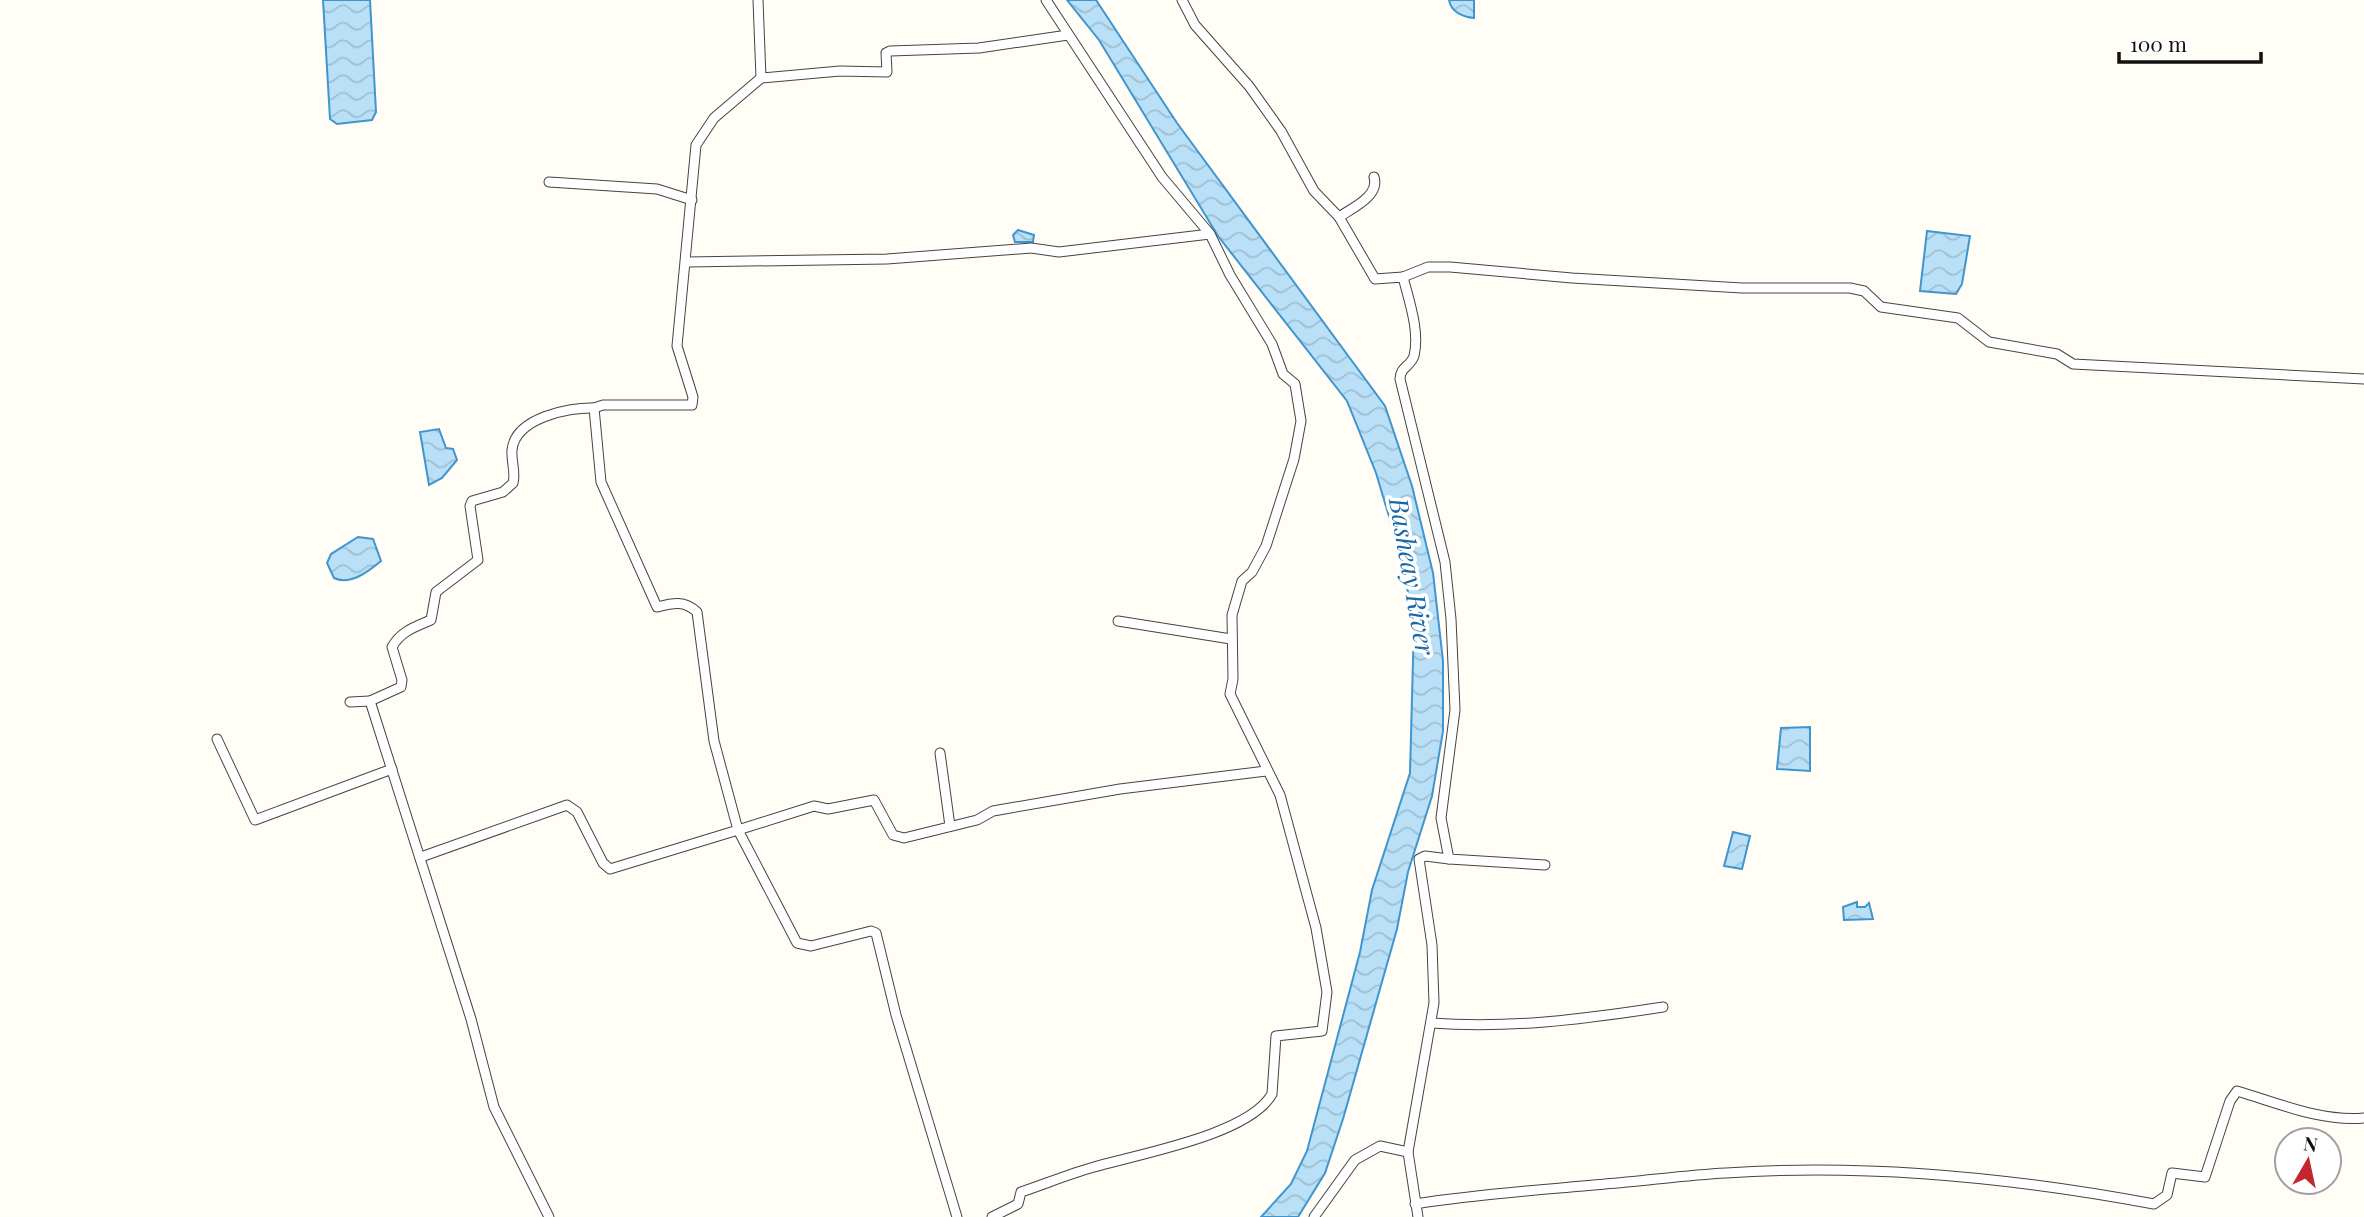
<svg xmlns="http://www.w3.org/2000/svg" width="2364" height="1217" font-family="'Playfair Display',serif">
	<defs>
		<pattern id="water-waves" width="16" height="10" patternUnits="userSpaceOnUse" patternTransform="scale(1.75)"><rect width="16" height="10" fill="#b9e0f7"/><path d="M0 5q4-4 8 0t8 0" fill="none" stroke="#9ebfd3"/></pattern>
	</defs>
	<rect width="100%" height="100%" fill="#fffdf5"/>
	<g fill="url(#water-waves)" stroke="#3f96cf" stroke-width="2">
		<path d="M323,0h47l6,112 -4,8 -35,4 -7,-5z"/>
		<path d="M1067,0h29l81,123 208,283 27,80 21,87 10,88v70l-11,65 -24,76 -11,57 -54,190 -18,54 -27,44h-37l30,-33 16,-33 53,-199 12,-62 38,-117 4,-151 -14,-69 -24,-80 -29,-72 -129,-165 -119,-196z"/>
		<path d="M1449,0h25v18c-11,-1 -23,-6 -25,-18z"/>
		<path d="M1018,230l16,5 -1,7h-18l-2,-7z"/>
		<path d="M1927,231l43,5 -8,48 -6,10 -36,-3z"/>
		<path d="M439,429l7,19 7,1 4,11 -15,18 -13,7 -9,-53z"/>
		<path d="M358,537l15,2 8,22c-12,10 -31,25 -47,17l-7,-15 4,-9z"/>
		<path d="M1810,727v44l-33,-2 4,-41z"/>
		<path d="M1733,832l17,4 -8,33 -18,-3z"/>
		<path d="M1857,902v5h8l4,-4 4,16 -29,1 -1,-13z"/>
	</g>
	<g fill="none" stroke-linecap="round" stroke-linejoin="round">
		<g stroke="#444" stroke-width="11">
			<g id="street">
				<path d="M758,0l3,78 79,-7 47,1 -1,-19 4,-2 89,-3 89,-13"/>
				<path d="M1182,0l13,25 54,61 32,45 33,60 25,26 36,62 28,-2c6,24 17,54 11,79 -3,10 -14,11 -14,23l45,183 6,57 4,91 -14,108 8,41 96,6"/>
				<path d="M549,182l108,7 35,11"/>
				<path d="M1339,217c13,-9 41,-21 35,-40"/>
				<path d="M687,262l200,-3 144,-11 28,4 151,-18"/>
				<path d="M1403,277l25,-10h22l122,11 170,10h108l14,3 17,16 77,11 31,24 68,12 16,10 291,15"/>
				<path d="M1118,621l113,18"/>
				<path d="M370,701l31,-14 1,-7 -10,-33c9,-16 23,-20 39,-27l5,-28 42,-32 -8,-54 2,-5 31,-9 10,-9c3,-11 -2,-21 -1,-33 3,-32 57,-43 82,-42"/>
				<path d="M350,702l20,-1 101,318 23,88 55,110"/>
				<path d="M217,739l38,81 137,-51"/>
				<path d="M940,753l10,73"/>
				<path d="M421,857l146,-52 10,7 26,51 7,6 128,-39 -24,-89 -17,-129c-13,-12 -24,-9 -40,-5l-56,-125 -7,-74 9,-3h89l1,-8 -16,-51 19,-201 18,-27 47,-40"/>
				<path d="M1431,1023c78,6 155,-4 232,-16"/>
				<path d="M1415,1204c63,-10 126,-14 190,-20 40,-3 81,-9 121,-11 142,-10 289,5 428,31l13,-9 5,-22 33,4 25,-76 7,-10c41,12 84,31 127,27"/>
				<path d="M957,1217l-61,-202 -20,-82 -5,-2 -60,15 -14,-3 -59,-113 76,-24 14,3 46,-9 19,35 11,3 73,-18 16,-9 127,-22 146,-18"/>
				<path d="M992,1217l26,-13 3,-12c24,-8 48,-18 73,-25 44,-13 155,-32 178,-73l4,-58 46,-5 5,-39 -11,-64 -36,-133 -50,-101 3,-15 -1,-64 10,-34 10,-9 14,-26 28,-87 7,-38 -6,-37 -12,-10 -11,-30 -42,-69 -20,-41 -48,-57 -116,-177"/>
				<path d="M1314,1217l41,-57 25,-14 28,6"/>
				<path d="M1418,1217l-10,-65 26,-149 -2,-58 -13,-86 6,-3 24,3"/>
			</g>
		</g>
		<use href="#street" stroke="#fff" stroke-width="9"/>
	</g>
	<g text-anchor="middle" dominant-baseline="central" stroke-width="7" stroke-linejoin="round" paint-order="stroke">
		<g font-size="26" font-style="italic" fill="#1768a6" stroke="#fff">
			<text transform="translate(1413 576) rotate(80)">Basheay River</text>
		</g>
	</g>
	<g transform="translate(2308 1161) rotate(9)"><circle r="33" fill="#ffffff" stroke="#a0a0a0" stroke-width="2"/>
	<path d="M0-5L12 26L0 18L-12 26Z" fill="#c4262e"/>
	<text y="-10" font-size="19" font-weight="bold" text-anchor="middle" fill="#111111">N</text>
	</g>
	<path d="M2119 52v10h142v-10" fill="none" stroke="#111111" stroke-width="3.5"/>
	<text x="2130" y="52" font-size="21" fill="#111111" stroke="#ffffff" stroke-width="5" paint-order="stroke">100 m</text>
</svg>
